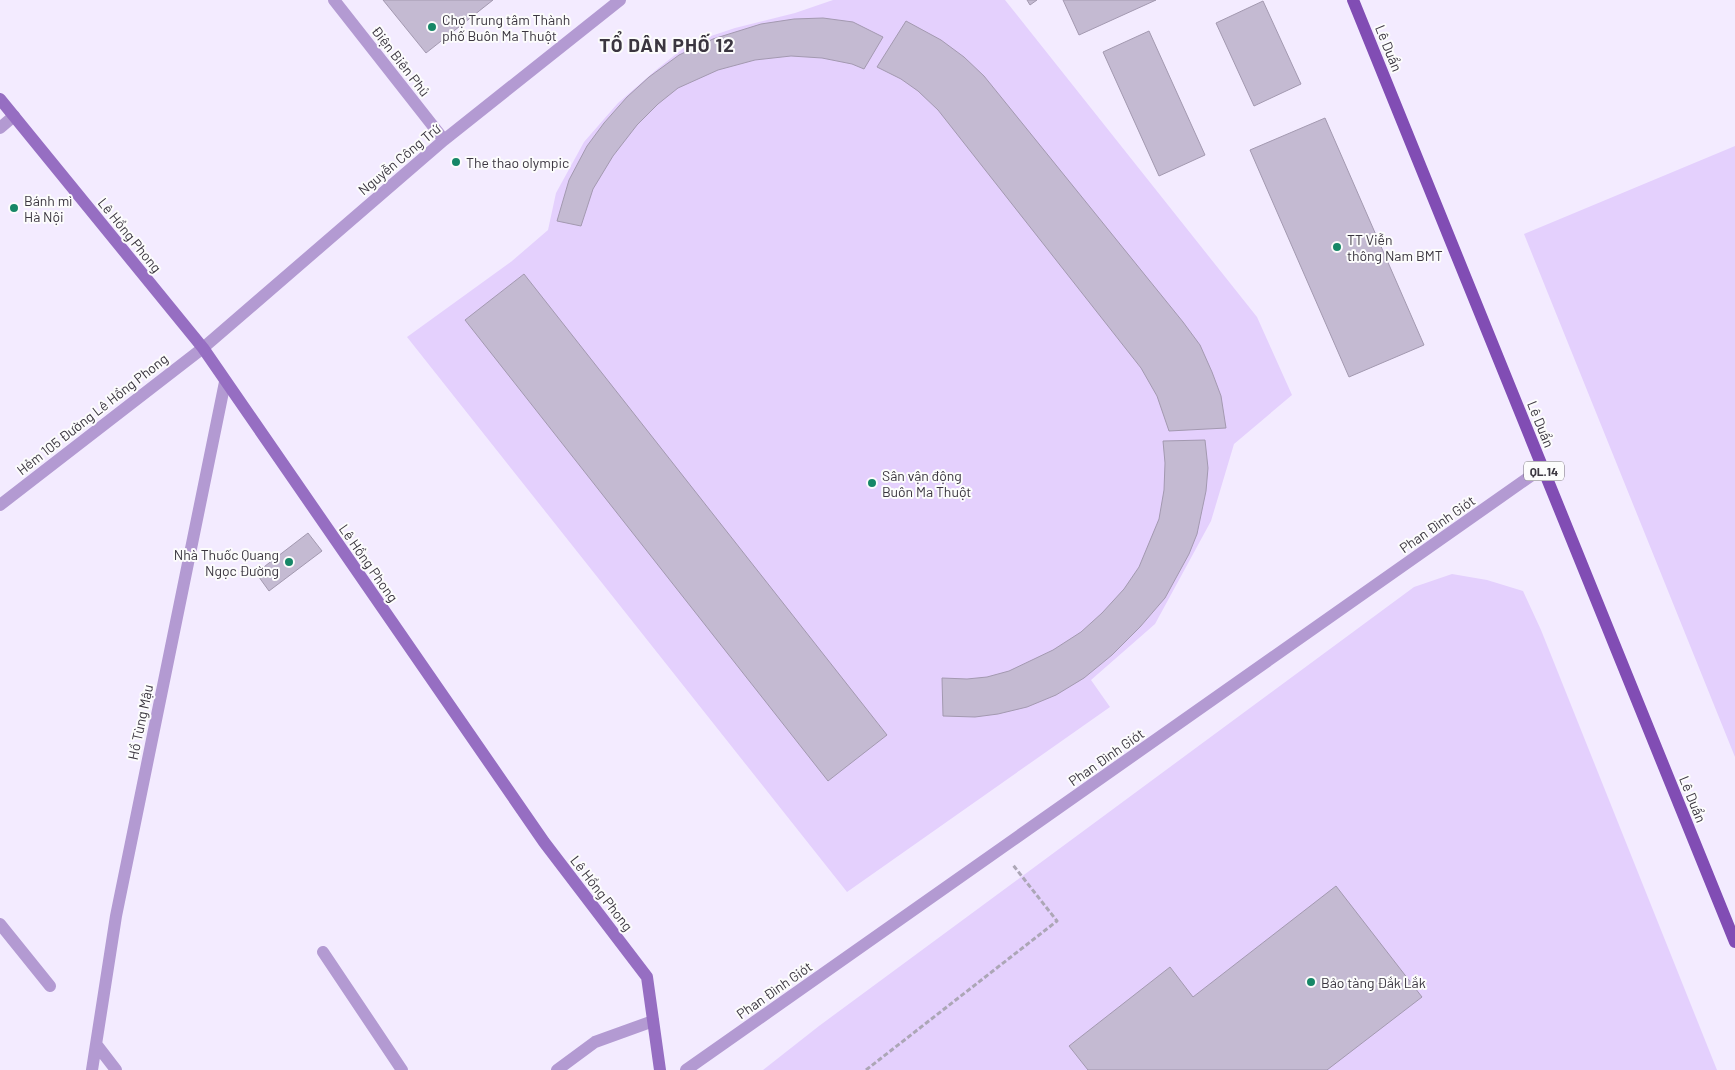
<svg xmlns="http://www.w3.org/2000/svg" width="1735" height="1070" font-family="Barlow,sans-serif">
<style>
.green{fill:#e4d0fd}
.building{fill:#c4bad2;stroke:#a399b0}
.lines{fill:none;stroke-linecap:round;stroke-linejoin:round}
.path{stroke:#aca6b6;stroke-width:3;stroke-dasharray:5 2.5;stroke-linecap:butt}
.lane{stroke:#b39ad2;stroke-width:12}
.street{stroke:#b39ad2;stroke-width:12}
.secondary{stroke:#966ec2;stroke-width:12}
.primary{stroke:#814db4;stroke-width:12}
.poi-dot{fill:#168767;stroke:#fcfcfc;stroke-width:2}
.labels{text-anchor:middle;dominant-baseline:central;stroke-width:4;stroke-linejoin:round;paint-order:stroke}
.shield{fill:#fcfcfc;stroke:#757178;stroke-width:1}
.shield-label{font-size:12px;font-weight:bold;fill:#3b3640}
.poi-label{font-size:14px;fill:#3b3640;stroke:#fcfcfc;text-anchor:start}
.street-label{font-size:14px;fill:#3b3640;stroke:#fcfcfc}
.district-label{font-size:19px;font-weight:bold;letter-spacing:1px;fill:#3b3640;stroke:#fcfcfc}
</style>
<rect width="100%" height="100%" fill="#f3ebff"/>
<!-- green -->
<path class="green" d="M833,0h172l252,317 35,78 -58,49 -23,77 -56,103 -64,56 19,27 -263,185 -440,-555 105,-76 36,-31 8,-37 28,-51 34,-39 38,-33 34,-27 45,-15 60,-15z
M1735,146v611l-211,-523z
M1452,574l35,6 36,11 18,39 176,440h-954l56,-44 595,-439z"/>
<!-- building -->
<path class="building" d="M383,0h110l-67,53z
M1027,0h10l-7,5z
M1063,0h93l-77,35z
M1263,1l38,83 -47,22 -38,-83z
M823,18l30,4 30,15 -19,32 -12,-5 -30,-6 -31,-2 -36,4 -37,10 -40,18 -20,16 -21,21 -24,31 -20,33 -12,37 -24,-5 12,-41 18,-34 17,-23 23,-26 22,-20 30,-22 34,-16 48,-15 33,-5z
M906,21l35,19 23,17 20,19 199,246 17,23 12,27 9,24 5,32 -57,3 -12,-35 -16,-28 -203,-258 -20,-19 -17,-12 -24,-12z
M1149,31l56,124 -46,21 -56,-124z
M1325,118l99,227 -75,32 -99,-227z
M524,274l363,461 -59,46 -363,-461z
M1205,440l3,28 -2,23 -9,43 -8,20 -24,44 -25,29 -28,28 -28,23 -28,17 -29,12 -29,7 -23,3 -32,-1 -1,-38 25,1 20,-2 22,-6 44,-21 28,-18 21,-19 22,-24 15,-22 20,-48 5,-29 1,-27 -2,-22z
M308,533l14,18 -53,40 -13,-18z
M1336,886l86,111 -95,73h-239l-19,-24 101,-79 23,30z"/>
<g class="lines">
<!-- path -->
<path class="path" d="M866,1070l191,-149 -44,-56"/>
<!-- lane -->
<path class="lane" d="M0,505l203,-157
M323,952l79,118"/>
<!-- street -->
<path class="street" d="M334,0l110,140
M0,128l14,-12
M203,348l241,-208 176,-140
M0,924l50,62
M96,1044l20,26
M92,1070l24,-154 109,-534
M557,1070l38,-28 58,-21
M686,1070l856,-602"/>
<!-- secondary -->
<path class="secondary" d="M0,99l203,249 341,494 103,135 13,93"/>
<!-- primary -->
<path class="primary" d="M1353,0l382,942"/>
</g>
<!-- markers -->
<g class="poi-dot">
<circle cx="432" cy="27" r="5"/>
<circle cx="456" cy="162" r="5"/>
<circle cx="14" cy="208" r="5"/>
<circle cx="1337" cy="247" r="5"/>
<circle cx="872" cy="483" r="5"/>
<circle cx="289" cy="562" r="5"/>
<circle cx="1311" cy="982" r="5"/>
</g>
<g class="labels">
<!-- shield labels -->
<rect class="shield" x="1524" y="461.5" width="40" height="19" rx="4"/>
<g class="shield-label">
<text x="1544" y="471">QL.14</text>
</g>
<!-- poi labels -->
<g class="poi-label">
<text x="442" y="19">Chợ Trung tâm Thành<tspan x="442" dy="16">phố Buôn Ma Thuột</tspan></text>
<text x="466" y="162">The thao olympic</text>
<text x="24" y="200">Bánh mì<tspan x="24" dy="16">Hà Nội</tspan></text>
<text x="1347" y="239">TT Viễn<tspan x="1347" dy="16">thông Nam BMT</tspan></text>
<text x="882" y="475">Sân vận động<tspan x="882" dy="16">Buôn Ma Thuột</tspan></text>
<text x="279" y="554" text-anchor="end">Nhà Thuốc Quang<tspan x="279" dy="16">Ngọc Đường</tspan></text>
<text x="1321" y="982">Bảo tàng Đắk Lắk</text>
</g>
<!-- street labels -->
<g class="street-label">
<text transform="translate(1389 48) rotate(68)">Lê Duẩn</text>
<text transform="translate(401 61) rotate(52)">Điện Biên Phủ</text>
<text transform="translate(399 159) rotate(-40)">Nguyễn Công Trứ</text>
<text transform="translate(130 235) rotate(51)">Lê Hồng Phong</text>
<text transform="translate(92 414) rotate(-38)">Hẻm 105 Đường Lê Hồng Phong</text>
<text transform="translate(1541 424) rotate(68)">Lê Duẩn</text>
<text transform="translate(1437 524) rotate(-35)">Phan Đình Giót</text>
<text transform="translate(369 563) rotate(55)">Lê Hồng Phong</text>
<text transform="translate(140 722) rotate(-78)">Hồ Tùng Mậu</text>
<text transform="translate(1106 757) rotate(-35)">Phan Đình Giót</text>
<text transform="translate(1693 799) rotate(68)">Lê Duẩn</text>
<text transform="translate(602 893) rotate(52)">Lê Hồng Phong</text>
<text transform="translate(774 990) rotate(-35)">Phan Đình Giót</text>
</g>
<!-- district labels -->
<g class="district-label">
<text x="667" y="44">TỔ DÂN PHỐ 12</text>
</g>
</g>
</svg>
